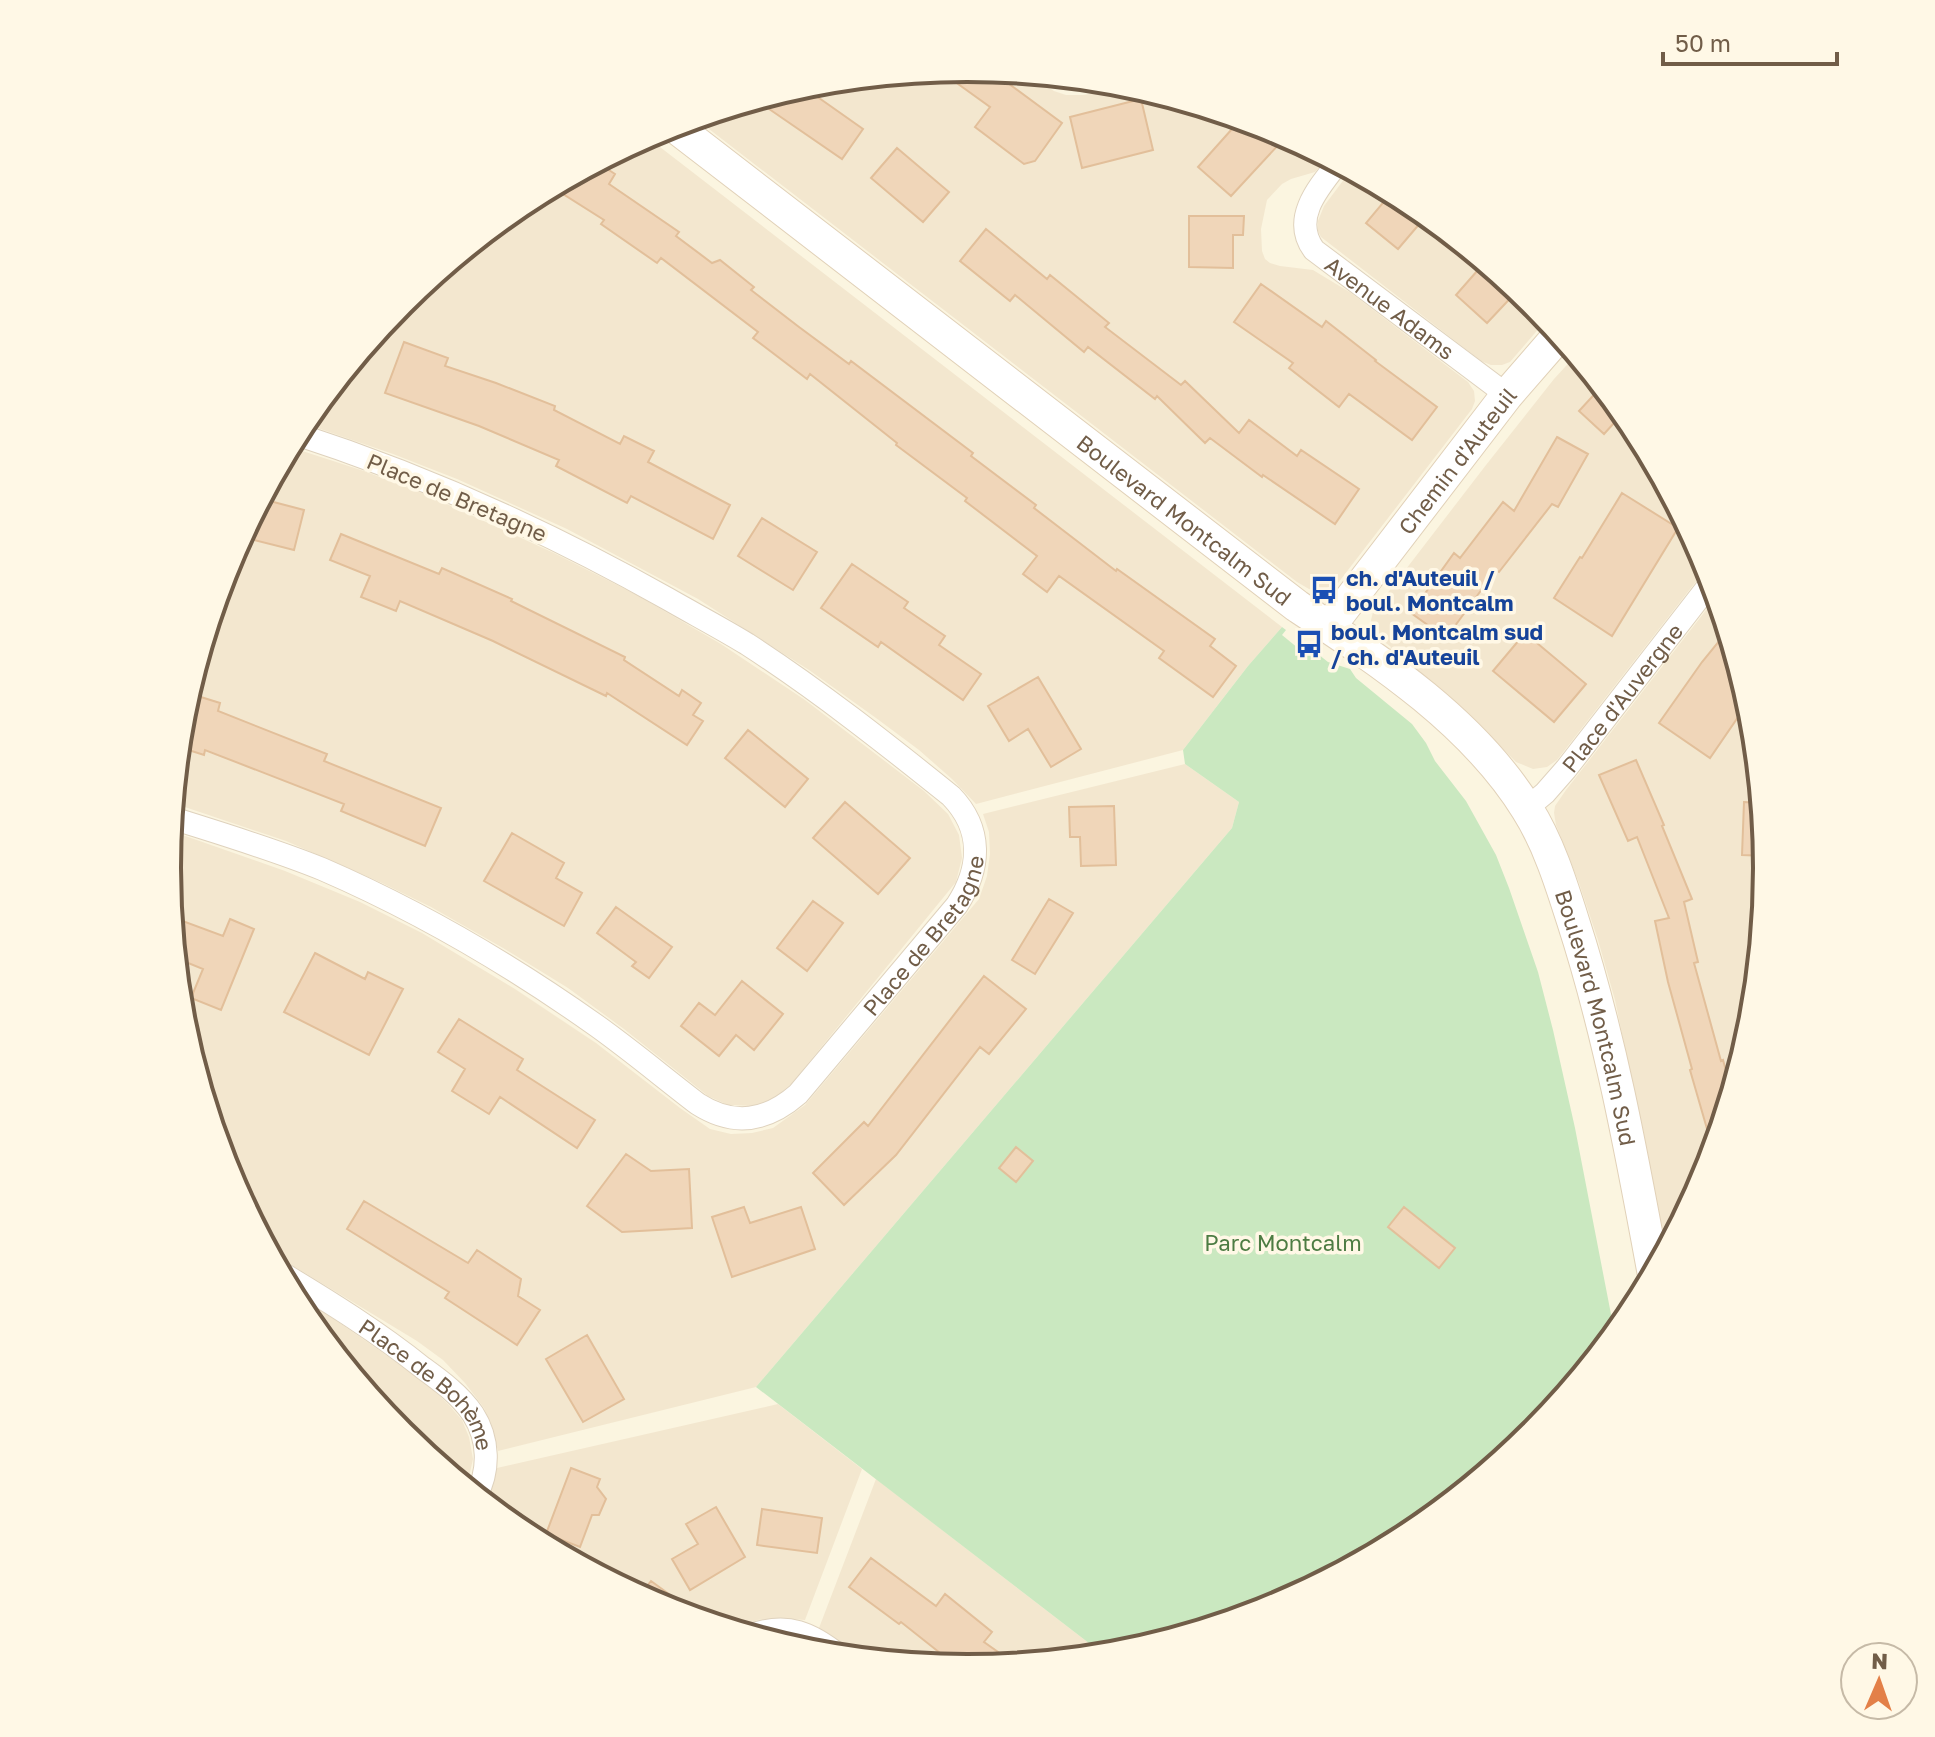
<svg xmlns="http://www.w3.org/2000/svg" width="1935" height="1737" font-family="'Golos Text',sans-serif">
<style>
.residential{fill:#f3e7cf}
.green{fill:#cae8c0}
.building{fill:#f0d6b9;stroke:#e2bf9a;stroke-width:2}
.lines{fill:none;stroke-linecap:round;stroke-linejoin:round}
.street-casing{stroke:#dfd2bd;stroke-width:24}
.secondary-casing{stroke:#e1d1b8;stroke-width:34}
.street{stroke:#fff;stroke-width:22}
.secondary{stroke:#fff;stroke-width:32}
.labels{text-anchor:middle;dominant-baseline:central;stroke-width:7;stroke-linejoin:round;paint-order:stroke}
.street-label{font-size:22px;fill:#715d48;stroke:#fff8e6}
.transit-label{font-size:22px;font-weight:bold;fill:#164399;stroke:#fff8e6;text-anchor:start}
.park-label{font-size:22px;fill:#4d7c43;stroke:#fff8e6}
.rim{fill:none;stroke:#715d48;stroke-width:4}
</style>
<rect width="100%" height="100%" fill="#fbf5e0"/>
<!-- residential -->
<path class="residential" d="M968,68l68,7 7,9 11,7 12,4h17l13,-2 17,-11 11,1 150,46 54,29 -13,14 -24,7 -9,5 -15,16 -6,29 1,22 3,8 5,4 10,3 33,4 38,23 117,89 6,9 1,10 -3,8 -134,174 -18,8 -11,-2 -12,-7 -601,-463 116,-36z
M647,137l635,490 -34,39 -65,84 -207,54 -24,-25 -33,-29 -43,-32 -67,-48 -111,-71 -131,-70 -110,-50 -64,-25 -90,-31 99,-121 121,-99z
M1351,170l62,33 121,100 13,16 -37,43 -8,3h-11l-10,-4 -160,-124 -3,-6v-10l6,-15z
M1576,355l57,69 75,142 -151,194 -10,7 -14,2 -17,-7 -43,-43 -84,-67 2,-5 -13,-10 -5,-8 -2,-9 2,-8 113,-147 68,-86z
M290,447l74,24 63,24 127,58 81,41 86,50 84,56 119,91 24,23 11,21 3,23 -6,24 -164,201 -17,15 -20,8 -27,-1 -20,-9 -84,-67 -56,-41 -65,-40 -72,-41 -49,-24 -96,-42 -113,-38 9,-91 46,-150z
M1717,596l36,117 15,156 -15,156 -46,150 -40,76 -52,-251 -17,-60 -19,-57 -23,-58 -2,-12 1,-7 11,-16z
M1185,764l54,38 -7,26 -476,559 -258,64 -5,-19 -9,-24 -19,-25 -22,-23 -26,-19 -117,-71 -30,-16 -42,-80 -46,-150 -15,-156 4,-37 114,40 75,31 62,31 93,56 81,54 84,65 30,21 21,5 21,-1 21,-5 32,-23 174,-206 8,-23 3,-22 -1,-22 -6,-18z
M291,1293l27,15 58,40 51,36 22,21 13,15 7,17 4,22 -5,22 -3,6 -64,-53 -99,-121z
M778,1404l84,65 -57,151 -27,-2 -21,2 -21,11 -75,-23 -139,-74 -37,-31 6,-13 6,-22z
M876,1479l218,168 16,8 -143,14 -104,-10 -44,-31z"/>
<!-- green -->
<path class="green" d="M1282,627l4,3 -4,5 22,18 5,-6 19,15 22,7 6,9 56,46 14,19 9,18 31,40 30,54 13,33 29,84 15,58 22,98 40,207 -82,100 -121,99 -139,74 -150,46 -13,1 -16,-8 -338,-260 476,-559 7,-26 -54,-38 -2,-14 65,-84z"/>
<!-- building -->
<path class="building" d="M968,68l37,4 -4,6 61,45 -27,38 -11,3 -49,-37 15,-20 -50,-36z
M802,86l61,43 -21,30 -86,-59z
M1141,99l12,51 -71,18 -12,-51z
M1241,119l21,6 19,17 -50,54 -33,-29z
M897,148l52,44 -26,30 -52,-44z
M598,163l17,11 -6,10 70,48 -3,4 36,27 8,-3 34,27 -3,3 48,37 50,37 2,-3 122,92 -2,3 65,49 -2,3 43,33 39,30 1,-2 98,70 -5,7 26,20 -23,31 -54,-39 5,-7 -105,-75 -12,16 -24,-18 14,-18 -72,-55 2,-3 -71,-53 1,-2 -87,-69 -3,5 -54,-41 5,-6 -97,-74 -4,5 -56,-39 3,-4 -52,-33z
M1392,192l21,11 14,12 -29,34 -32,-26z
M1189,216h55l-1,19h-10v33l-44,-1z
M986,229l61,50 3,-4 59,48 -4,4 76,58 4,-4 54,52 10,-13 48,36 4,-6 58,39 -24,35 -72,-49 -1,2 -52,-39 -5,5 -48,-47 -2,3 -67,-52 -4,5 -69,-57 -5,6 -50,-40z
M1485,262l33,28 -31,33 -31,-28z
M1261,284l61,43 4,-6 50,39 -1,1 62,46 -25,33 -63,-46 -10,13 -50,-39 4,-5 -59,-41z
M404,342l44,16 -3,8 51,17 59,23 -1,4 66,34 4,-8 30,15 -6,11 82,43 -17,34 -82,-43 -4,7 -71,-37 3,-6 -80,-34 -94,-33z
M1602,386l22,26 -20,22 -25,-23z
M1557,437l31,17 -30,53 -6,-3 -53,68 -3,-2 -50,68 -35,-25 43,-60 6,5 43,-56 11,9z
M1622,493l56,35 -66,108 -58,-38 26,-41 2,1z
M262,499l42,11 -10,40 -44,-11z
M762,518l55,34 -24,38 -55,-34z
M341,534l98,40 3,-6 70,31 -1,2 114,56 -1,3 55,36 3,-6 19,13 -8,12 10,6 -16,24 -80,-52 -1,3 -113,-55 -93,-40 -4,10 -35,-14 9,-21 -40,-16z
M852,564l56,38 -4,6 41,28 -6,9 42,29 -18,26 -82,-58 -3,5 -57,-39z
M1728,630l21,71 -39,57 -51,-35 43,-61z
M1525,633l61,51 -32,38 -61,-51z
M1038,677l43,72 -30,18 -23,-38 -19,12 -21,-35z
M188,693l32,10 -2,8 109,43 -3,7 117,47 -16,38 -84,-35 3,-7 -139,-54 -1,5 -25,-8 3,-35z
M748,730l60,49 -23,28 -60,-49z
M1636,760l28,65 -2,1 30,73 -8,3 14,60 -4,1 27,98 2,-1 9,32 -18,61 -24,-83 2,-1 -24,-87 -13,-61 14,-3 -32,-81 -9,4 -29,-66z
M845,802l65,56 -32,36 -65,-56z
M1744,802l18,1 5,53 -25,-1z
M1114,806l2,59 -35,1 -1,-29h-10l-1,-30z
M512,833l52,30 -8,15 26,15 -18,33 -80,-45z
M1049,899l24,14 -38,61 -23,-14z
M813,901l30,22 -36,48 -30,-23z
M616,907l56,40 -23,31 -17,-12 4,-4 -39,-29z
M230,919l24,10 -33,81 -30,-12 12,-29 -27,-11 -2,-22 6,-16 43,16z
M315,953l50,26 3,-7 35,17 -34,66 -85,-43z
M984,976l42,33 -37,45 -9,-7 -84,108 -52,50 -31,-32 51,-51 4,4z
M742,981l41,33 -29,36 -18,-15 -17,21 -38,-30 18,-23 16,12z
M459,1019l64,40 -6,11 78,50 -18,28 -77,-51 -11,17 -37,-23 13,-22 -27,-17z
M1016,1147l17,14 -17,21 -17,-14z
M626,1154l25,17 38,-2 3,59 -70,4 -35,-26z
M364,1201l104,62 9,-13 44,29 -3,17 22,14 -23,35 -72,-47 4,-6 -102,-63z
M744,1207l6,16 51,-16 14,42 -83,28 -20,-60z
M1404,1207l51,41 -16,20 -51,-41z
M587,1335l37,64 -41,23 -37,-63z
M571,1468l29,11 -3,8 9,12 -7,16h-7l-12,32 -34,-13z
M716,1507l29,50 -55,33 -18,-31 26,-15 -12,-20z
M762,1509l60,9 -5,35 -60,-8z
M871,1558l65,48 9,-12 47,38 -8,10 31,22 -56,4 -58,-46 -2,2 -50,-37z
M651,1581l44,32 -2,5 -32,-10 -22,-12z"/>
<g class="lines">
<defs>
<g id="street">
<path id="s1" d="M1338,163c-20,25 -47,56 -24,87l193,145"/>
<path id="s2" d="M1527,808l18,-15 21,-24 147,-189"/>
<path id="s3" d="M172,818c50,16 101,31 150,51 97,42 189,96 275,157 35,25 67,52 101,78 36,23 69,17 100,-10l159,-189c24,-37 26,-76 -6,-109 -66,-53 -133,-106 -204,-152 -26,-16 -53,-30 -79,-45 -119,-67 -242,-123 -372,-165"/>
<path id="s4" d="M280,1272c50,30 98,60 143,96 18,13 37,27 50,46 16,25 17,56 3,82"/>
<path d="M751,1635c37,-13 60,-2 89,21"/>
</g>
<g id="secondary">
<path id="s5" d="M673,125l624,481c83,55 176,116 230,203 21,33 34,74 46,112 37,114 59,235 81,354"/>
<path id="s6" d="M1329,627l178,-232 53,-61"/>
</g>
</defs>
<!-- street casing -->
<use href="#street" class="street-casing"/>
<!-- secondary casing -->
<use href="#secondary" class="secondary-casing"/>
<!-- street -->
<use href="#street" class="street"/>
<!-- secondary -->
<use href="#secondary" class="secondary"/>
</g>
<!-- icons -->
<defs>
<symbol id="bus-bare" viewBox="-9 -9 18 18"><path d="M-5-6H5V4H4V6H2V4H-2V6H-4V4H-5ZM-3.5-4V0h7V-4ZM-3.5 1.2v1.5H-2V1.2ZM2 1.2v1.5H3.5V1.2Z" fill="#1a4fb4" stroke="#fff8e6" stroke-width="2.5" paint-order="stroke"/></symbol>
</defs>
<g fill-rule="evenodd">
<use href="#bus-bare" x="1304" y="570" width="40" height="40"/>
<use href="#bus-bare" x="1289" y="624" width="40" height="40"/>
</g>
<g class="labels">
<!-- street labels -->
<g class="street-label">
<text stroke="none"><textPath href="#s1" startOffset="194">Avenue Adams</textPath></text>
<text stroke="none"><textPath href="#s6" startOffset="210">Chemin d'Auteuil</textPath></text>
<text transform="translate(457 497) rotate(23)">Place de Bretagne</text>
<text stroke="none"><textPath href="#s5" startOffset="646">Boulevard Montcalm Sud</textPath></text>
<text stroke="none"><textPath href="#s2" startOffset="146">Place d'Auvergne</textPath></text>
<text stroke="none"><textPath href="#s3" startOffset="916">Place de Bretagne</textPath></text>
<text stroke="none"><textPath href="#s5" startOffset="1318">Boulevard Montcalm Sud</textPath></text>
<text stroke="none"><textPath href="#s4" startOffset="188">Place de Bohème</textPath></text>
</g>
<!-- transit labels -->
<g class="transit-label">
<text x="1346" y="577">ch. d'Auteuil /<tspan x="1346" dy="25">boul. Montcalm</tspan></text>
<text x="1331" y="631">boul. Montcalm sud<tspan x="1331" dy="25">/ ch. d'Auteuil</tspan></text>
</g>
<!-- park labels -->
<g class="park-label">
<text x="1283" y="1242">Parc Montcalm</text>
</g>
</g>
<!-- crop -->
<path d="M0 0H1935V1737H0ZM181 868a786 786 0 1 1 1572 0a786 786 0 1 1-1572 0Z" fill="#fff8e6" fill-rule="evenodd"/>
<path class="rim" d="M181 868a786 786 0 1 1 1572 0a786 786 0 1 1-1572 0Z"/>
<!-- north arrow -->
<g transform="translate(1879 1681) rotate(2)"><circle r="38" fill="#fff8e6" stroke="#c6baa7" stroke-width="2"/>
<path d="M0-6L14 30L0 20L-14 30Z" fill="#e38048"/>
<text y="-12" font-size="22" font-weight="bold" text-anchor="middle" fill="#715d48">N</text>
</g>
<!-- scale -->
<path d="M1663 52v12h174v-12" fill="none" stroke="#715d48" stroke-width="4"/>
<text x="1675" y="52" font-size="24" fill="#715d48" stroke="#fff8e6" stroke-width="6" paint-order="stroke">50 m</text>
</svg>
